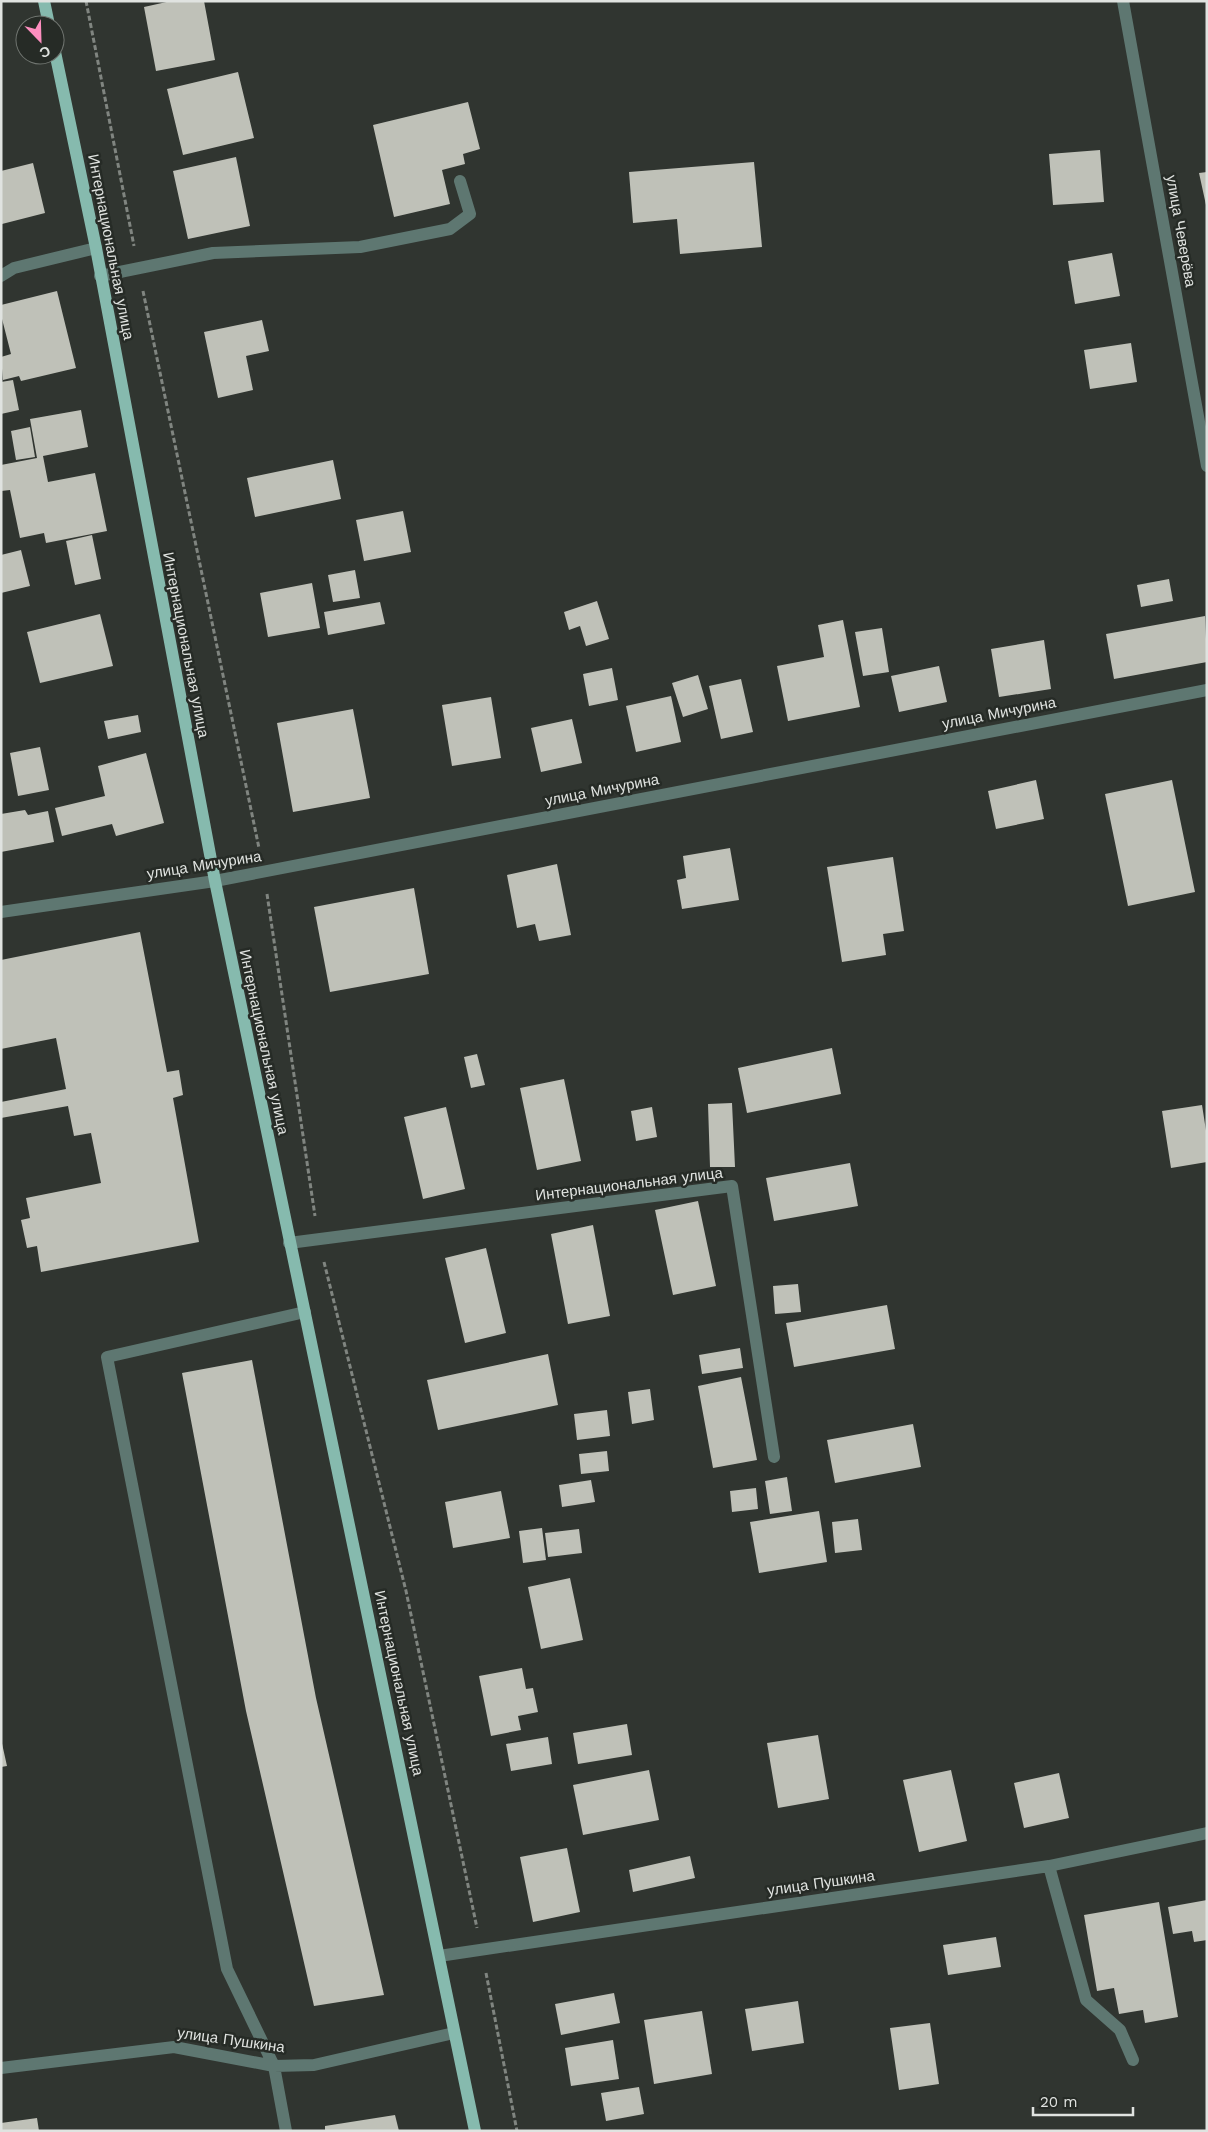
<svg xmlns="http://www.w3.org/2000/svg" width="1208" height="2132" font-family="'Work Sans',sans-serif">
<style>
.building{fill:#bfc1b8}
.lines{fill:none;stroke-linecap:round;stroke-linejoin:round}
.path{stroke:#808580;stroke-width:3;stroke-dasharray:5 2.5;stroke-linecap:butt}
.minor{stroke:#5e7771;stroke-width:12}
.major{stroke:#86baae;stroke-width:12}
.labels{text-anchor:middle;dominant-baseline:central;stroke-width:5;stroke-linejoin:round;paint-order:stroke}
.street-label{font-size:15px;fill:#e0e3e0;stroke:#262b26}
</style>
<rect width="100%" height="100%" fill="#303530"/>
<!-- building -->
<path class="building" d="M171,1h33l11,59 -59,11 -12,-64z
M238,72l16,66 -71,17 -16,-66z
M468,102l12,47 -17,5 2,10 -23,6 8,34 -56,13 -21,-92z
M1100,150l4,52 -51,3 -4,-51z
M236,157l14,69 -62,13 -15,-68z
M754,162l8,85 -82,7 -3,-35 -44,4 -4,-51z
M33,163l12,50 -43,11 -1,-53z
M1207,172v33h-1l-7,-32z
M1112,253l8,43 -45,8 -7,-43z
M57,291l19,77 -55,13 -2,-5 -16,4 -2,-23 10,-3 -10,-39v-10z
M262,320l7,31 -23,5 7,34 -35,8 -14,-66z
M1131,343l6,39 -47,7 -6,-39z
M13,380l6,30 -18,4v-32z
M81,410l7,37 -45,9 5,26 47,-9 12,58 -61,12 -2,-10 -24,5 -10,-48 -9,1v-26l36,-7 -7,-39z
M30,427l5,30 -19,3 -5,-29z
M333,460l8,39 -86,18 -8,-39z
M403,511l8,41 -47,9 -8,-41z
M92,535l9,44 -26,6 -9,-44z
M21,550l9,36 -29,7v-38z
M355,570l5,28 -27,4 -5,-27z
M1169,579l4,22 -32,6 -4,-22z
M312,583l8,45 -52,9 -8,-44z
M597,601l12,38 -23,7 -6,-20 -11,4 -5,-18z
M380,602l5,22 -57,11 -4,-23z
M100,614l13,52 -73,17 -13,-51z
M1205,616l2,46 -93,17 -8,-45z
M843,620l17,87 -72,14 -11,-55 47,-9 -6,-32z
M882,628l7,44 -26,4 -8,-44z
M1044,640l7,49 -52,8 -8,-48z
M939,666l8,36 -48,10 -8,-36z
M612,668l6,32 -29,6 -6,-32z
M698,675l10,34 -25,8 -11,-34z
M741,679l12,53 -32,7 -12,-53z
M671,696l10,46 -45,10 -10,-46z
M491,697l10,61 -49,8 -10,-61z
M353,709l17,89 -77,14 -16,-89z
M138,715l3,17 -33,7 -4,-18z
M572,719l10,44 -41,9 -10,-44z
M40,747l9,43 -31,6 -8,-43z
M146,753l18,70 -48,13 -4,-12 -50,12 -7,-28 50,-12 -7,-30z
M1036,780l8,39 -48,10 -8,-38z
M1172,780l23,112 -67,14 -23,-112z
M25,810l3,5 20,-4 6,31 -53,10v-38z
M730,848l9,52 -57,9 -5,-29 9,-2 -3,-22z
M893,857l11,74 -21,3 3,21 -44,7 -15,-95z
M557,864l14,71 -32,6 -4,-17 -18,4 -10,-53z
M414,888l15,86 -99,18 -16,-85z
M140,932l27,140 12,-2 4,25 -10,3 26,144 -158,30 -4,-26 -10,2 -6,-28 9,-2 -4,-20 75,-15 -10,-50 -17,3 -6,-30 -67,12v-16l65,-13 -10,-51 -55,11v-89z
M832,1048l9,46 -94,19 -9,-45z
M477,1054l8,31 -14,3 -7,-31z
M564,1079l17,82 -44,9 -17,-82z
M732,1103l3,64h-25l-2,-63z
M1202,1105l5,32v25l-36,6 -9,-57z
M446,1107l19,82 -42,10 -19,-82z
M652,1107l5,30 -21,4 -5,-30z
M850,1163l8,43 -84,15 -8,-43z
M698,1201l18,85 -43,9 -18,-85z
M593,1225l17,91 -42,8 -17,-90z
M486,1248l20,85 -41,10 -20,-85z
M798,1284l3,28 -26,2 -2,-28z
M887,1305l8,44 -101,18 -8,-44z
M740,1348l3,20 -41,6 -3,-19z
M548,1354l10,51 -120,25 -11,-50z
M252,1360l64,338 68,297 -70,11 -68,-295 -64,-338z
M741,1377l16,83 -44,8 -15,-82z
M650,1389l4,31 -22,4 -4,-32z
M607,1410l3,26 -33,4 -3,-26z
M913,1424l8,43 -86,16 -8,-43z
M607,1451l2,20 -28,3 -2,-20z
M787,1477l5,34 -22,3 -5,-33z
M591,1480l4,22 -33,5 -3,-22z
M756,1488l2,21 -26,3 -2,-21z
M501,1491l9,47 -57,10 -8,-46z
M819,1511l8,51 -68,11 -9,-51z
M858,1519l4,31 -27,3 -3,-31z
M542,1528l4,32 -23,3 -4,-32z
M579,1529l3,24 -34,4 -3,-24z
M570,1578l13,62 -42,9 -13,-62z
M522,1668l4,21 7,-1 5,24 -20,4 3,14 -30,6 -12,-60z
M627,1724l5,31 -54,9 -5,-31z
M818,1735l11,64 -51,9 -11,-65z
M548,1737l4,27 -41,7 -5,-27z
M1,1739l6,27 -6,1z
M649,1770l10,50 -76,15 -10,-50z
M951,1770l16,71 -48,11 -16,-72z
M1059,1773l10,45 -45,10 -10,-45z
M567,1848l13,64 -47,10 -13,-65z
M690,1856l5,22 -62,14 -4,-22z
M1207,1900v40l-13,2 -2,-11 -19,3 -5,-27z
M1159,1902l19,115 -33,6 -2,-13 -24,4 -5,-26 -17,3 -13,-76z
M996,1937l5,30 -53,8 -5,-30z
M614,1993l6,30 -59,12 -6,-31z
M798,2001l6,42 -52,8 -7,-42z
M702,2011l10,63 -58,10 -10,-64z
M930,2023l9,61 -40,6 -9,-62z
M613,2040l6,39 -48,7 -6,-38z
M639,2087l5,27 -38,7 -5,-28z
M395,2115l4,16h-74v-5z
M37,2118l2,13h-38v-8z"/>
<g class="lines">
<!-- path -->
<path class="path" d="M86,1l48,245
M143,291l116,557
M267,894l48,322
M324,1262l82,329 71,337
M486,1973l31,158"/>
<!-- minor -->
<path class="minor" d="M1123,1l84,465
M1,276l13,-8 82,-20
M100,276l113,-23 147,-6 90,-18 20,-15 -10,-33
M1,912l214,-31 992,-191
M289,1243l443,-57 42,271
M1049,1866l37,134 34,30 13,30
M439,1956l610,-90 158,-33
M1,2068l173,-21 100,19 40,-1 140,-32
M286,2131l-12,-65 -47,-97 -120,-612 198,-45"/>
<!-- major -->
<path class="major" d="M44,1l5,24
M55,52l41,196 119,633 260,1250"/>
</g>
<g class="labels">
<!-- street labels -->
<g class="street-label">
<text transform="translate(1181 231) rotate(80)">улица Чеверёва</text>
<text transform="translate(111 247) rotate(79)">Интернациональная улица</text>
<text transform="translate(186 645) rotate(79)">Интернациональная улица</text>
<text transform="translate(999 713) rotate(-11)">улица Мичурина</text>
<text transform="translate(602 790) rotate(-11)">улица Мичурина</text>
<text transform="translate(204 865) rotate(-9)">улица Мичурина</text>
<text transform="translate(264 1042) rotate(78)">Интернациональная улица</text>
<text transform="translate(629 1184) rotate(-7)">Интернациональная улица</text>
<text transform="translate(399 1683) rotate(78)">Интернациональная улица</text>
<text transform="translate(821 1883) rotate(-8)">улица Пушкина</text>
<text transform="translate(231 2040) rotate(8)">улица Пушкина</text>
</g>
</g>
<!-- border -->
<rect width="1208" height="2132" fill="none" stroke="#e0e3e0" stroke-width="5"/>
<!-- north arrow -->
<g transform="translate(40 40) rotate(157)"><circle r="24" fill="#262b26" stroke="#707570"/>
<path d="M0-4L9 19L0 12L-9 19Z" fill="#fd8ebf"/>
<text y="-8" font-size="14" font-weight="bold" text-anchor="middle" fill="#e0e3e0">С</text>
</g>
<!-- scale -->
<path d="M1033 2107v8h100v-8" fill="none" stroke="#e0e3e0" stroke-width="2.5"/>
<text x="1040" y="2107" font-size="15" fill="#e0e3e0" stroke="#262b26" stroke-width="4" paint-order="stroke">20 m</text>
</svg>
